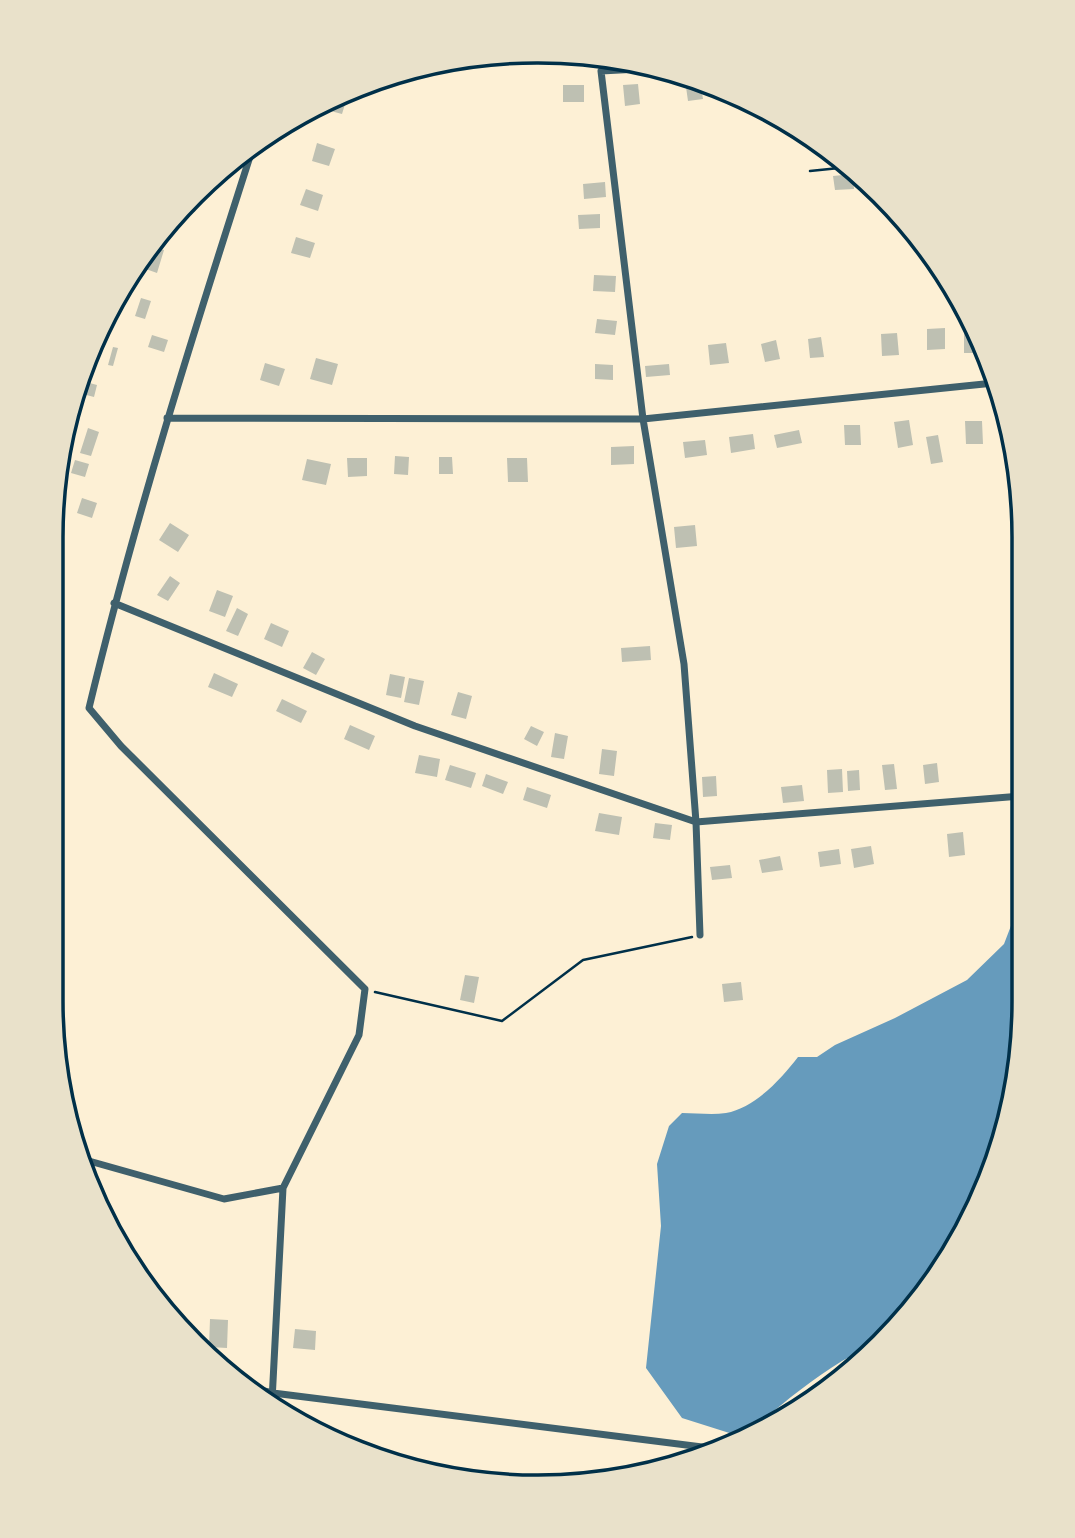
<svg xmlns="http://www.w3.org/2000/svg" width="1075" height="1538" font-family="Manrope,sans-serif">
<style>
.water{fill:#669bbc}
.building{fill:#bec0b2}
.lines{fill:none;stroke-linecap:round;stroke-linejoin:round}
.path{stroke:#003049;stroke-width:2.5}
.minor{stroke:#3f606c;stroke-width:7}
.rim{fill:none;stroke:#003049;stroke-width:3.5}
</style>
<rect width="100%" height="100%" fill="#fdf0d5"/>
<!-- water -->
<path class="water" d="M1022,889l2,111 -9,96 -28,91 -45,84 -61,74c-12,9 -27,8 -39,16 -36,22 -68,50 -100,76l-60,-19 -36,-50 15,-142 -4,-62 12,-38 13,-13c14,0 30,2 44,0 29,-5 55,-34 72,-56h19l18,-12 60,-27 72,-38 37,-36 15,-39z"/>
<!-- building -->
<path class="building" d="M693,78l7,3 3,18 -15,2 -3,-21z
M638,84l2,20 -15,2 -2,-21z
M563,85h21v17h-21z
M333,97l13,4 -4,13 -15,-4z
M317,143l18,6 -6,17 -17,-5z
M853,174l1,15 -19,1 -2,-14z
M605,182l1,15 -22,2 -1,-15z
M200,188h2l-7,24 -12,-4z
M306,189l17,6 -5,16 -18,-6z
M600,214v14l-21,1 -1,-14z
M296,237l19,6 -5,15 -19,-5z
M155,247l9,3 -7,23 -14,-5 3,-9z
M594,275l22,1 -1,16 -22,-1z
M141,298l10,3 -6,18 -10,-3z
M597,319l20,2 -2,14 -20,-2z
M945,328v21l-18,1v-21z
M977,330l3,23h-16v-22z
M897,333l2,22 -17,1 -1,-22z
M152,335l16,5 -4,12 -16,-5z
M821,337l3,20 -14,1 -2,-19z
M776,340l4,19 -15,3 -4,-18z
M726,343l3,20 -19,2 -2,-20z
M113,347l5,1 -5,18 -5,-1z
M316,358l22,6 -6,21 -22,-6z
M265,363l20,6 -6,17 -19,-6z
M595,364l18,1v15l-18,-1z
M669,364l1,11 -24,2 -1,-11z
M82,381l15,4 -3,12 -15,-4z
M909,420l4,25 -15,3 -4,-26z
M965,421h17l1,23h-17z
M844,425h16l1,20h-16z
M88,428l11,4 -8,24 -11,-3z
M799,430l3,13 -25,5 -3,-13z
M753,434l2,15 -24,4 -2,-16z
M938,435l5,27 -12,2 -5,-27z
M705,440l2,15 -22,3 -2,-16z
M634,446v18l-23,1v-18z
M395,456l14,1 -1,18 -14,-1z
M439,457h13l1,17h-14z
M347,458h20v18l-19,1z
M507,458h20l1,24h-20z
M307,459l24,5 -5,21 -24,-5z
M75,460l14,4 -4,13 -14,-4z
M82,498l15,5 -5,15 -15,-5z
M170,523l19,12 -11,17 -19,-12z
M695,525l2,21 -21,2 -2,-21z
M170,576l10,7 -12,18 -11,-6z
M217,590l16,6 -8,21 -16,-6z
M237,608l11,6 -10,22 -12,-5z
M271,623l18,8 -7,16 -18,-8z
M650,646l1,14 -29,2 -1,-14z
M312,652l13,7 -9,16 -13,-7z
M214,673l24,11 -6,13 -24,-10z
M390,674l15,3 -4,21 -15,-3z
M409,678l15,3 -5,24 -15,-3z
M458,692l14,4 -6,23 -15,-4z
M282,699l25,12 -6,12 -25,-12z
M350,725l25,11 -6,14 -25,-11z
M531,726l13,6 -7,14 -13,-7z
M555,733l13,3 -4,23 -13,-2z
M602,749l15,2 -3,25 -15,-2z
M419,755l21,4 -3,18 -22,-4z
M937,763l2,19 -14,2 -2,-19z
M894,764l3,25 -12,1 -3,-25z
M450,765l26,8 -5,15 -26,-8z
M842,769l1,23 -15,1 -1,-23z
M859,770l1,20 -12,1 -1,-20z
M486,774l22,8 -5,12 -21,-8z
M716,776l1,20 -14,1 -1,-20z
M802,785l2,16 -21,2 -2,-16z
M527,787l24,8 -4,13 -24,-8z
M599,813l23,4 -3,18 -24,-4z
M655,823l17,2 -2,15 -17,-2z
M963,832l2,23 -16,2 -2,-23z
M871,846l3,18 -20,4 -3,-19z
M839,849l2,15 -21,3 -2,-15z
M780,856l3,14 -21,3 -3,-13z
M730,865l2,13 -20,2 -2,-13z
M465,975l14,2 -5,26 -14,-3z
M741,982l2,18 -19,2 -2,-18z
M210,1319l18,1 -1,28 -18,-1z
M295,1329l21,2 -1,19 -22,-2z"/>
<g class="lines">
<!-- path -->
<path class="path" d="M810,171l39,-4
M375,992l127,29 81,-61 109,-23"/>
<!-- minor -->
<path class="minor" d="M658,68l-57,3 42,348 41,245 12,158 4,113
M254,144c-60,187 -119,373 -165,564l32,38 244,243 -6,46 -76,153 -11,213
M167,418l476,1 351,-36
M114,603l301,123 281,96 325,-26
M82,1159l142,40 59,-11
M251,1388l22,5 445,56"/>
</g>
<!-- crop -->
<path d="M0 0H1075V1538H0ZM537 63H538A474 474 0 0 1 1012 537V1001A474 474 0 0 1 538 1475H537A474 474 0 0 1 63 1001V537A474 474 0 0 1 537 63Z" fill="#e9e1ca" fill-rule="evenodd"/>
<path class="rim" d="M537 63H538A474 474 0 0 1 1012 537V1001A474 474 0 0 1 538 1475H537A474 474 0 0 1 63 1001V537A474 474 0 0 1 537 63Z"/>
</svg>
